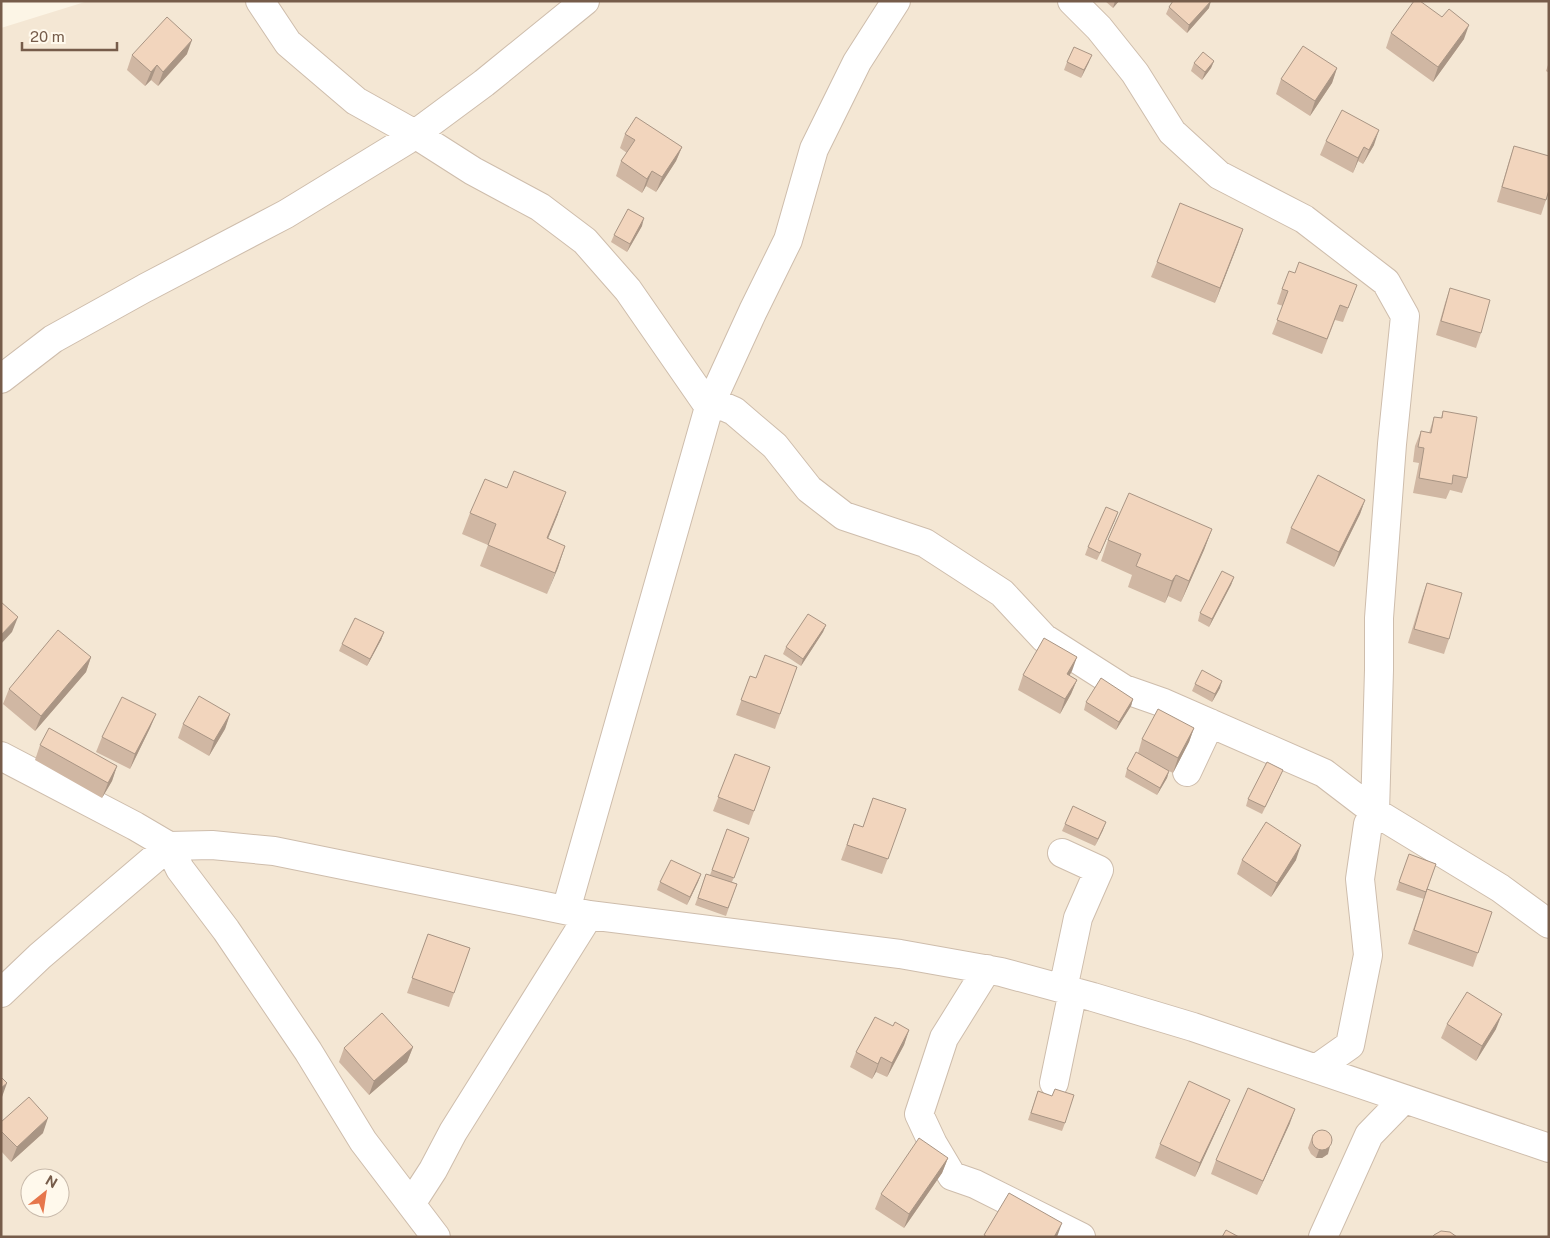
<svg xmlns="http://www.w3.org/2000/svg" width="1550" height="1238" font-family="'Public Sans',sans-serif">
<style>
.residential{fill:#f4e7d4;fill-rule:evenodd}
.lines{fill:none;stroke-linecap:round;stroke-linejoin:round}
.street-casing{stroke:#cebdac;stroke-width:30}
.street{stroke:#fff;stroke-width:28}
.wall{fill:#d0b7a3}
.shaded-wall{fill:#a99584}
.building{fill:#f2d5bd;stroke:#a99584}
</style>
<rect width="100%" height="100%" fill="#fcf5e6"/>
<!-- residential -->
<path class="residential" d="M88,1h1461v1236h-1548v-1209zM30,1178h30v30h-30z"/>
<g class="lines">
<defs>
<path id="street" d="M260,1l28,42 68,58 59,33 58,37 67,36 45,34 43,49 81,117
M1072,1l27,27 36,45 37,59 47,43 85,44 82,63 19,34 -13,128 -13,174v52l-4,142 -7,12 -8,55 8,76 -18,90 -34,24
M1,379l52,-40 92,-51 141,-74 121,-74 77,-57 101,-82
M711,401l23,10 41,35 34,43 35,27 81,27 77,50 42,45 80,51 40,14 160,70 51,39 125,76 49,36
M1,756l134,70 34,20 11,23 46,61 82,121 55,90 73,96
M1187,772l23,-49
M1062,853l37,17 -21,48 -15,71
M566,910l143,-503 44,-96 35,-71 26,-91 43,-87 39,-61
M987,969l-43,69 -25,76 14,30 19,32 23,8 106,53
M1,993l39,-37 129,-110 43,-1 62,6 315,64 311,39 101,18 92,25 100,30 356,121
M1054,1083l19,-92
M411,1204l22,-34 20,-38 136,-217
M1323,1237l46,-102 35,-36"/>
</defs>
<!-- street casing -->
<use href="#street" class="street-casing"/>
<!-- street -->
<use href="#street" class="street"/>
</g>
<!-- wall -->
<path class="wall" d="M1105,1h14l-6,7z
M1169,7l40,1 -22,25 -21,-19z
M1391,33l73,6 -31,43 -47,-34z
M187,54l-29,32 -7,-6 -6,6 -18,-16 5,-15z
M1214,61l-3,7 -9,12 -11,-9 3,-8z
M1067,62h22l-8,16 -17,-8z
M1549,62v11l-3,-2z
M1337,68l-5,15 -22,33 -34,-22 5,-15z
M625,134l57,13 -6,14 -20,31 -10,-6 -4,7 -26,-17 5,-15 6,-8 -7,-5z
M1326,141l48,4 -11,19 -5,-3 -5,12 -33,-18z
M1514,146l32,54 -5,15 -44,-13 12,-41z
M642,226l-15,26 -16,-10 3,-7z
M1243,229l-28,74 -64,-26 6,-15z
M1295,273l62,12 -14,37 -8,-2 -13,34 -50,-20 11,-28 -6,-2 5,-15z
M1450,288l31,45 -5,15 -40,-13 9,-32z
M1443,411l24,67 -5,15 -12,-3 -4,9 -33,-6 6,-30 -6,-1 2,-16 6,-15 8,2 5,-16 7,1z
M1365,500l-5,14 -26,53 -48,-24 5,-15z
M470,513l88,1 -10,25 17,7 -18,48 -67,-28 8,-21 -26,-11z
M1115,520l-18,40 -12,-5 3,-8z
M1212,529l-8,21 -23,52 -13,-6 -3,7 -37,-16 4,-12 -31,-14 7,-21z
M1234,577l-3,8 -22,42 -11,-6 2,-8z
M1427,583l22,56 -5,15 -36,-11 14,-46z
M826,625l-3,7 -22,34 -18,-12 3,-7z
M384,632l-3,8 -14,26 -28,-15 3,-7z
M91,657l-5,15 -51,59 -32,-27 6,-15z
M1077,657l-8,18 8,5 -6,14 -11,20 -42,-24 5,-15z
M797,667l-22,62 -39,-14 14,-39 6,2z
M1195,684l25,4 -8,14 -20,-11z
M1133,699l-2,7 -15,24 -32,-20 2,-8z
M156,714l-6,14 -20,41 -34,-17 6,-15z
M230,714l-5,15 -16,27 -31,-18 5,-14z
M1194,728l-5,14 -16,31 -4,-2 -2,7 -10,17 -32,-18 2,-8 11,-16 4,-14z
M40,745l77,21 -5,15 -10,17 -67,-38z
M735,754l35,13 -21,58 -36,-14z
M1280,777l-18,37 -16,-8 2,-7z
M873,798l33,11 -24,65 -41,-14 13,-36 9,3z
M1065,824l38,6 -8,16 -33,-15z
M727,829l22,9 -17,44 5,2 -11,32 -31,-11 11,-31 4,1z
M1409,854l27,10 -12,35 -28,-9z
M1242,860h54l-25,37 -34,-23z
M701,874l-3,8 -11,23 -30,-15 3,-8z
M1427,889l65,23 -19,55 -65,-23z
M428,934l42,14 -21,59 -42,-14z
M1447,1024l49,5 -20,32 -35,-23z
M893,1026l16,4 -5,15 -17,32 -11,-5 -4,7 -22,-12 6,-15z
M413,1047l-6,15 -38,33 -30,-33 5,-14z
M1038,1091l27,32 -3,8 -34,-11z
M1224,1114l-29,63 -40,-19 5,-14z
M1,1122l42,11 -32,29 -10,-11z
M1290,1123l-33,72 -46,-21 5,-14z
M1313,1134l15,20 -6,4h-6l-5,-4 -3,-6z
M948,1158l-6,15 -38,55 -29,-19 6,-15z"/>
<!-- shaded-wall -->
<path class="shaded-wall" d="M1115,1h4l-6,7z
M1211,1l-2,7 -22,25 2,-8z
M1469,25l-5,14 -31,43 5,-15z
M192,40l-5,14 -29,32 5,-14z
M1092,55l-3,7 -8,16 3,-8z
M1214,61l-3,7 -9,12 3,-8z
M157,65l-6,15 -6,6 6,-14z
M1337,68l-5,15 -22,33 5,-15z
M1379,130l-5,15 -11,19 6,-14z
M682,147l-6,14 -20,31 6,-15z
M1364,147l-6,14 -5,12 5,-15z
M652,171l-6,15 -4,7 5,-14z
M644,218l-2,8 -15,26 3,-8z
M1243,229l-5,15 -23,59 5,-15z
M566,492l-8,22 -19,46 8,-22z
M1365,500l-5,14 -26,53 5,-15z
M1118,512l-3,8 -18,40 3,-7z
M1212,529l-8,21 -23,52 8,-21z
M565,546l-7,22 -11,26 8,-21z
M1176,575l-8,21 -3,7 7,-22z
M1234,577l-3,8 -22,42 3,-8z
M18,617l-6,15 -11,12v-9z
M826,625l-3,7 -22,34 2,-7z
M384,632l-3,8 -14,26 3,-7z
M91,657l-5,15 -51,59 6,-15z
M1077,657l-5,14 -10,18 5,-15z
M1077,680l-6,14 -11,20 5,-15z
M1222,681l-2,7 -8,14 3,-8z
M1133,699l-2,7 -15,24 3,-8z
M156,714l-6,14 -20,41 5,-15z
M230,714l-5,15 -16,27 5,-15z
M1194,728l-5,14 -16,31 5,-15z
M117,766l-5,15 -10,17 6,-15z
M1169,771l-2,7 -10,17 3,-7z
M1106,822l-3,8 -8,16 3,-7z
M1301,845l-5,15 -25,37 6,-14z
M701,874l-3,8 -11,23 3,-8z
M1502,1014l-6,15 -20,32 6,-15z
M909,1030l-5,15 -17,32 5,-14z
M413,1047l-6,15 -38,33 5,-14z
M881,1057l-5,15 -4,7 6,-15z
M7,1083l-5,14 -1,1v-10z
M1230,1100l-6,14 -29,63 5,-14z
M1295,1109l-5,14 -33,72 6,-14z
M48,1118l-5,15 -32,29 6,-15z
M1330,1146l-2,8 -6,4h-6l3,-8z
M948,1158l-6,15 -38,55 5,-14z
M1062,1223l-5,14h-3z"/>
<!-- building -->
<path class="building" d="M1173,1h38l-22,24 -20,-18z
M1414,1h6l22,16 7,-8 20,16 -31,42 -47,-34z
M167,17l25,23 -29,32 -6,-7 -6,7 -19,-17z
M1303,46l34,22 -22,33 -34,-22z
M1074,47l18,8 -8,15 -17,-8z
M1203,52l11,9 -9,11 -11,-9z
M1342,110l37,20 -10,20 -5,-3 -6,11 -32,-17z
M636,117l46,30 -20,30 -10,-6 -5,8 -26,-18 14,-21 -10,-6z
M1514,146l35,10v34l-3,10 -44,-13z
M1180,203l63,26 -23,59 -63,-26z
M628,209l16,9 -14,26 -16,-9z
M1299,262l58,23 -9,23 -8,-3 -13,34 -50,-19 11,-29 -6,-2 7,-18 6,2z
M1450,288l40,12 -9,33 -40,-12z
M1443,411l34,6 -10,61 -14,-3 -1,9 -33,-6 5,-30 -6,-1 3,-16 10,2 3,-16 8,1z
M514,471l52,21 -19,46 18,8 -10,27 -67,-28 8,-21 -26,-11 15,-34 22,9z
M1318,475l47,25 -26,52 -48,-24z
M1129,493l83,36 -23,52 -13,-6 -4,6 -36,-15 5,-12 -33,-14z
M1106,507l12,5 -18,41 -12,-6z
M1222,571l12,6 -22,42 -12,-6z
M1427,583l35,10 -13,46 -35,-10z
M1,602l17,15 -17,18z
M808,614l18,11 -23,34 -17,-12z
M355,618l29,14 -14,27 -28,-15z
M58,630l33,27 -50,59 -32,-27z
M1044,638l33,19 -10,17 10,6 -12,19 -42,-24z
M765,655l32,12 -17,47 -39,-14 9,-24 6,2z
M1202,670l20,11 -7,13 -20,-10z
M1101,678l32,21 -14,23 -33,-20z
M199,696l31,18 -16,27 -31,-17z
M122,697l34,17 -21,40 -33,-17z
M1158,709l36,19 -16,30 -36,-19z
M49,728l68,38 -9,17 -68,-38z
M1136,752l33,19 -9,17 -33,-19z
M735,754l35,13 -16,44 -36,-14z
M1267,762l16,8 -18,37 -17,-8z
M873,798l33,11 -18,50 -41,-14 7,-21 9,3z
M1073,806l33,16 -8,17 -33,-15z
M1266,822l35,23 -24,38 -35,-23z
M727,829l22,9 -15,40 -22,-8z
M1409,854l27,10 -10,28 -27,-10z
M671,860l30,14 -11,23 -30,-15z
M706,874l31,10 -9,24 -30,-10z
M1427,889l65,23 -14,41 -64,-23z
M428,934l42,14 -16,45 -42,-15z
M1467,992l35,22 -20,32 -35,-22z
M382,1013l31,34 -39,34 -30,-33z
M875,1017l18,9 2,-4 14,8 -17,33 -11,-6 -3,7 -22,-12z
M1,1077l6,6 -6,5z
M1189,1081l41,19 -30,63 -40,-19z
M1248,1088l47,21 -32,72 -47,-21z
M1055,1089l19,6 -9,28 -34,-10 7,-22 14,5z
M29,1097l19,21 -31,29 -16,-16v-9z
M1312 1140a10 10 0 1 1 20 0a10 10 0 1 1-20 0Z
M919,1138l29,20 -39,56 -28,-20z
M1009,1193l53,30 -8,14h-67l-3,-2z
M1226,1230l13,7h-17z
M1441,1231l9,1 7,5h-25l2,-2z"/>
<!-- border -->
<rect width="1550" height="1238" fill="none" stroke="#765c4a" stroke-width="5"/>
<!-- north arrow -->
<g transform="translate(45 1193) rotate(30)"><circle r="24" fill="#fff9ec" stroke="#c8baab"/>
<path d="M0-4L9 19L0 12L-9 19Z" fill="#e6764b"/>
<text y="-8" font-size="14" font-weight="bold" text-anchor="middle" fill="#765c4a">N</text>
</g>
<!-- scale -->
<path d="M22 42v8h95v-8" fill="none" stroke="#765c4a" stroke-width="2.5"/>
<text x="30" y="42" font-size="15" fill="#765c4a" stroke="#fff9ec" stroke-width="4" paint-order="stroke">20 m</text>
</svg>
